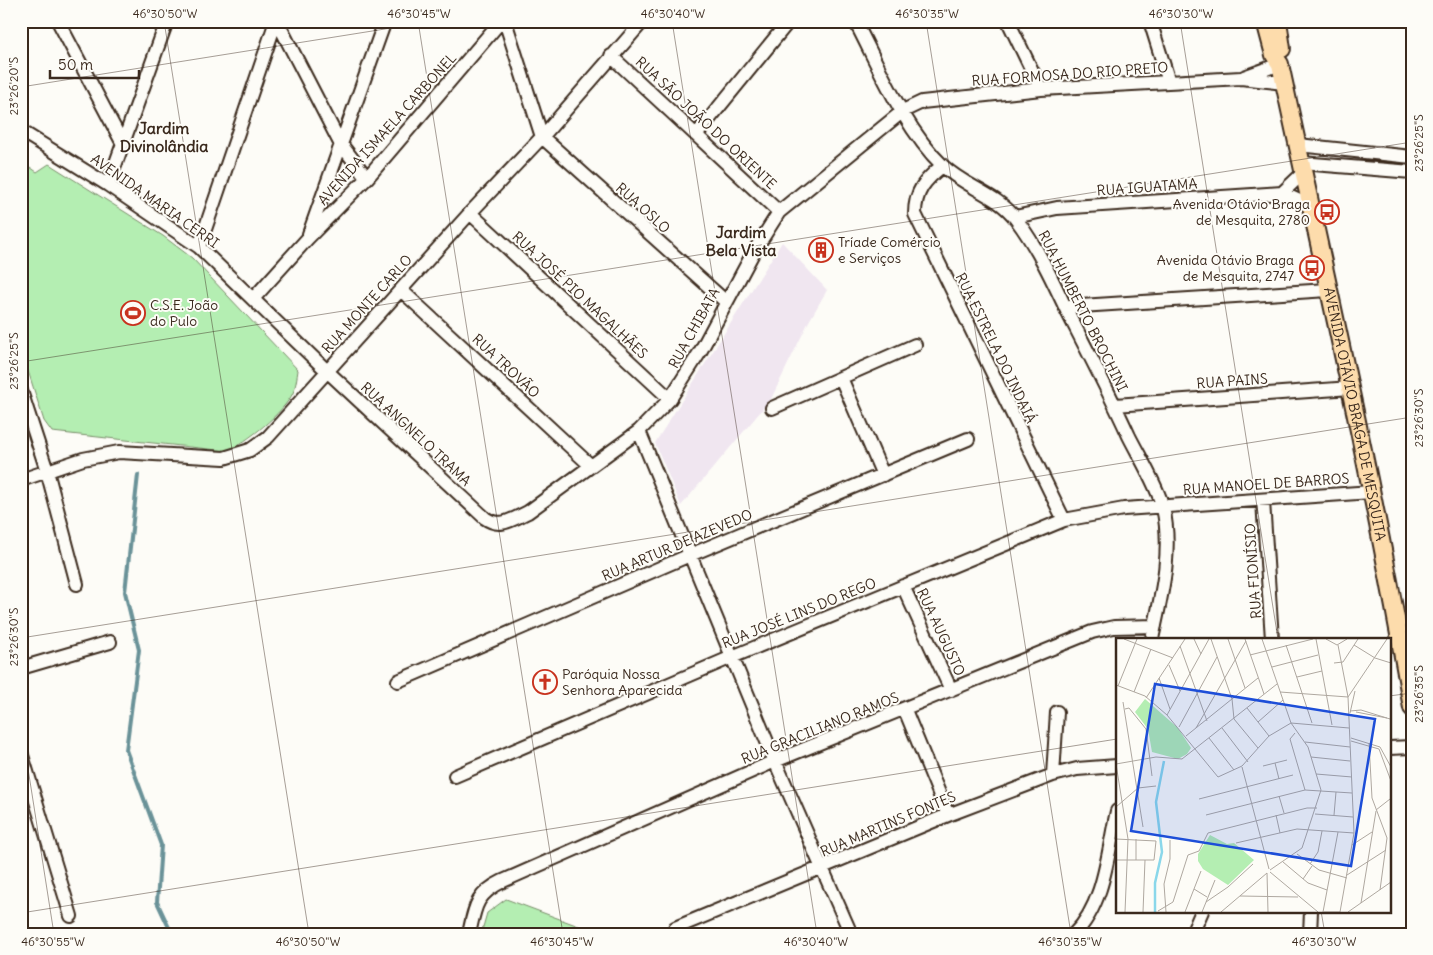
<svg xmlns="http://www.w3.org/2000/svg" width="1433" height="955" font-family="Delius,sans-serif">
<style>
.built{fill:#f0e6f0}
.green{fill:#b4eeb2;stroke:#788c68}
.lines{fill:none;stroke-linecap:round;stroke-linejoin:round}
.stream{stroke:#6a9298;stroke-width:4}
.minor-casing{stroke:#3b2a1e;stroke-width:16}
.major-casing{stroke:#3b2a1e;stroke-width:20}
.minor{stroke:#fdfcf7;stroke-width:12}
.major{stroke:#fddcac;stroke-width:16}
.ticks{fill:none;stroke:#3b2a1e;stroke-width:1;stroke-opacity:0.45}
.labels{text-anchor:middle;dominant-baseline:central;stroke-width:4;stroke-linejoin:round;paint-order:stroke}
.street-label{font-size:14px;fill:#3b2a1e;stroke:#fdfcf7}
.poi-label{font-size:14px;fill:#3b2a1e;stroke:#fdfcf7;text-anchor:start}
.quarter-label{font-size:16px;font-weight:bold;fill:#3b2a1e;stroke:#fdfcf7}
.inset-river{fill:none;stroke:#8ad7ea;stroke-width:2.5}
.inset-road{fill:none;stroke:#afa8a0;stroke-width:1}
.view{fill:#1d4ed8;fill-opacity:0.15;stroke:#1d4ed8;stroke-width:2.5}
.inset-edge{fill:none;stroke:#3b2a1e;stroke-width:2.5}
.neatline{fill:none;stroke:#3b2a1e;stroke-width:2}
.ticks-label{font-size:12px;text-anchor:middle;fill:#3b2a1e}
</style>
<rect width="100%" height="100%" fill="#fdfcf7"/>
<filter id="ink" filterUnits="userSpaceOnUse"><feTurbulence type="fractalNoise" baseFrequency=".02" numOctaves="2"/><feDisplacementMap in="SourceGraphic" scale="10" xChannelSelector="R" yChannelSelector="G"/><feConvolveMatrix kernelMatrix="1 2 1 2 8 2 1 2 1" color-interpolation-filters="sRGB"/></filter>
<g filter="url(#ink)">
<!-- built -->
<path class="built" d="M782,242l45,48 -19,33 -37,76 -90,107 -26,-63z"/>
<!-- green -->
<path class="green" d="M21,161l16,11 12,-8 114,72 29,22 106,112c-1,7 -2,16 -5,23 -10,20 -46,49 -66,58l-175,-19 -8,-11 -23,-72z
M506,899l94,35h-119l6,-21z"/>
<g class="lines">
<!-- stream -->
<path class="stream" d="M138,475l-13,117 14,58 -13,100 35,95 -4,57 15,32"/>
<defs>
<path id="minor" d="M58,21l65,123
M277,21l63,122 27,35
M505,21l37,116 183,164
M855,21c24,46 50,109 88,145 22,21 54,28 73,53 21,28 36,60 51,92 21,41 43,83 62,125 10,20 29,51 34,72 10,43 -2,89 -11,131
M1008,21l33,68
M1150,21l19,61
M611,56l168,156
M1244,77l36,-13
M21,131l87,54 91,62 128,124 158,147c15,11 28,1 43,-6l111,-81 31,-32 30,-47 53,-99 26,-41 124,-101 19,-9 119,-13 200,-11 43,5
M697,134l92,-113
M1298,145l114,12
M1301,163l111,9
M942,166c-17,14 -27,25 -27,48l149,306
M108,185l59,-164
M1282,193l21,-20
M470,213l200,186
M1015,217l42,-9 225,-15 28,13
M309,234l76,-213
M199,247l77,-226
M401,290l189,175
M253,299l55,-61 59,-60 134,-157
M1065,307l263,-17
M841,378l42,97
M21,391l26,80 30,113
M1115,405l236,-17
M772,408l143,-63
M639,431l136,330 76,173
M21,480l62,-21 36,-7 105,6 26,-8 18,-13 202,-224 72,-76 101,-116
M1263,501l9,138
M903,586l48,104
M21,668l89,-26
M398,681l292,-126 278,-116
M905,710l43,105
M1389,748l23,-1
M21,752l50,164
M1053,775l4,-63
M455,776l277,-119 332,-137 60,-11 248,-17
M675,928l273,-113 105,-40 24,-6 40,-3
M469,934c6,-28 7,-40 34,-53l272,-120 317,-129 22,-5 41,-1
M1074,934c31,-30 34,-84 43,-123
M1192,934l10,-23
M1310,934l1,-23"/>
<g id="major">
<path id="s1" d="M1265,21l9,34 6,9c46,214 95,427 132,644"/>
<path d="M1278,21l4,28"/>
</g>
</defs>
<!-- minor casing -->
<use href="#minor" class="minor-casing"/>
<!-- major casing -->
<use href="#major" class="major-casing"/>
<!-- minor -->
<use href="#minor" class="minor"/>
<!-- major -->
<use href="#major" class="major"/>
</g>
</g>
<!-- ticks -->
<path class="ticks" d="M164,21l145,913M418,21l145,913M672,21l145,913M926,21l145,913M1180,21l98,618M21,87l414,-66M21,362l1391,-220M21,638l1391,-221M1389,696l23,-3M21,724l33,210M1321,911l4,23M21,913l1096,-174"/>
<!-- icons -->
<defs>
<symbol id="bus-ring" viewBox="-11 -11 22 22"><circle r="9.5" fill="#fdfcf7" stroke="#c8321e" stroke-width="1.5"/><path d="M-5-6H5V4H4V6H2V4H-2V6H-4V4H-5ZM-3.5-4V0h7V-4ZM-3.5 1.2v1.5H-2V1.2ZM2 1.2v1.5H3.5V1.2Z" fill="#c8321e"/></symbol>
<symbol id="building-ring" viewBox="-11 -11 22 22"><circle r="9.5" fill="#fdfcf7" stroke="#c8321e" stroke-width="1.5"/><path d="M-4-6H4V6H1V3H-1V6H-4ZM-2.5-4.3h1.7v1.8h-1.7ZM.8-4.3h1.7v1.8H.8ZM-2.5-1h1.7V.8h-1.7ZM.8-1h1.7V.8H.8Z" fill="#c8321e"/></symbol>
<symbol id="stadium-ring" viewBox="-11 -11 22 22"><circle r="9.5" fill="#fdfcf7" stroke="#c8321e" stroke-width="1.5"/><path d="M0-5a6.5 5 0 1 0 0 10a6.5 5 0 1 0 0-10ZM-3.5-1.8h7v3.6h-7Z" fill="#c8321e"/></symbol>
<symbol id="church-ring" viewBox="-11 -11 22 22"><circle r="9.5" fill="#fdfcf7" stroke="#c8321e" stroke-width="1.5"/><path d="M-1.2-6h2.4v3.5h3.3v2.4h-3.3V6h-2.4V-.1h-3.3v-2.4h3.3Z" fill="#c8321e"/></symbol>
</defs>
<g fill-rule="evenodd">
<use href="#bus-ring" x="1313" y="198" width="28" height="28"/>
<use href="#building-ring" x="807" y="236" width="28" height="28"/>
<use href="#bus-ring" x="1298" y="254" width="28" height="28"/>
<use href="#stadium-ring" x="119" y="299" width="28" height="28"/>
<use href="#church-ring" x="531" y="668" width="28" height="28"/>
</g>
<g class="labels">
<!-- street labels -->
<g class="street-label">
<text transform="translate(1070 74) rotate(-4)">RUA FORMOSA DO RIO PRETO</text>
<text transform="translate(706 123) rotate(43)">RUA SÃO JOÃO DO ORIENTE</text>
<text transform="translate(387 129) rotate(-48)">AVENIDA ISMAELA CARBONEL</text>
<text transform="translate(1147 187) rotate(-4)">RUA IGUATAMA</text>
<text transform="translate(155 201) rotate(35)">AVENIDA MARIA CERRI</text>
<text transform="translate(643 208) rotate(42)">RUA OSLO</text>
<text transform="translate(580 295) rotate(43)">RUA JOSÉ PIO MAGALHÃES</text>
<text transform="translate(367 304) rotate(-48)">RUA MONTE CARLO</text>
<text transform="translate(1083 311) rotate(63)">RUA HUMBERTO BROCHINI</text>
<text transform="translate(694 328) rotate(-61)">RUA CHIBATA</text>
<text transform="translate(996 348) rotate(64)">RUA ESTRELA DO INDAIÁ</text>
<text transform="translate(506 366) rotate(43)">RUA TROVÃO</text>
<text transform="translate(1232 381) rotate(-4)">RUA PAINS</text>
<text stroke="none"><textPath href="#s1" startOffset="404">AVENIDA OTÁVIO BRAGA DE MESQUITA</textPath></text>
<text transform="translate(416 434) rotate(43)">RUA ANGNELO TRAMA</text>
<text transform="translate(1266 484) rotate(-4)">RUA MANOEL DE BARROS</text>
<text transform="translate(677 545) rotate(-23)">RUA ARTUR DE AZEVEDO</text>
<text transform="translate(1253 571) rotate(-94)">RUA FIONÍSIO</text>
<text transform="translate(799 613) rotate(-22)">RUA JOSÉ LINS DO REGO</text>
<text transform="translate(941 632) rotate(65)">RUA AUGUSTO</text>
<text transform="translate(820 728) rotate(-22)">RUA GRACILIANO RAMOS</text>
<text transform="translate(888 824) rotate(-23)">RUA MARTINS FONTES</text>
</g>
<!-- poi labels -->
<g class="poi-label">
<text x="1310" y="204" text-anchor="end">Avenida Otávio Braga<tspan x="1310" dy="16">de Mesquita, 2780</tspan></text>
<text x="838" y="242">Tríade Comércio<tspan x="838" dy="16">e Serviços</tspan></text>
<text x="1294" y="260" text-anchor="end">Avenida Otávio Braga<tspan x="1294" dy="16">de Mesquita, 2747</tspan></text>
<text x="150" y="305">C.S.E. João<tspan x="150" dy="16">do Pulo</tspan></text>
<text x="562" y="674">Paróquia Nossa<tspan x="562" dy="16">Senhora Aparecida</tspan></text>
</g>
<!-- quarter labels -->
<g class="quarter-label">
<text x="164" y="128">Jardim<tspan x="164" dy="18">Divinolândia</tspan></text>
<text x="741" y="232">Jardim<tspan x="741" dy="18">Bela Vista</tspan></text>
</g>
</g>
<!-- overview -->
<g transform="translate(1116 638)">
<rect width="275" height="275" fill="#fdfcf7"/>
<path d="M29,61l33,29 13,20 -4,6 -9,5 -26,-7 -4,-23 -13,-17zM94,197l17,9 7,-1 20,17 -26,25 -25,-16 -5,-8v-7z" fill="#b4eeb2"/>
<path class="inset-river" d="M39,274v-29l7,-31 -6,-50 8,-41"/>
<path class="inset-road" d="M8,1l49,19M78,1l7,15M95,1l21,60 2,20 24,29M112,1l17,49M129,1l19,55M146,1l29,84 17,24 13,43 -19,58 -32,22M200,1l16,86M210,1l11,6 10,-6M170,7l26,78M238,7l21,13 16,5M64,8l27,75M134,17l63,-16M218,25l9,-1 15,-23M53,27l11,26M156,29l46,-12M181,39l25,-6M43,40l11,31M0,47l29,11 22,19 51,62 24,-11 27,-30 22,-13 58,5M2,48l19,-47M18,54l17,-43M164,54l68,5 -10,-52M30,60l39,-59M7,64l20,125M131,70l22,28M9,71l4,-1 17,21 6,47M234,73l11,-1 29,9M240,74l31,6M234,75l5,-22M51,77l42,-76M142,84l25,-22M63,89l38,-70M80,90l50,-87M106,90l26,34M179,95l-5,6 15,51M70,98l72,-58M93,100l25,32M235,100l29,9 11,20M235,103l28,8 12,32M189,104l45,5M253,105l3,55 15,40 -7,52M195,119l39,4M159,125l4,16M0,126l40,-7 26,2 95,-75M0,126l12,75 -3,73M147,128l24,-6M126,129l27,102M200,136l36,3M163,158l5,17M83,161l94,-24M0,169l22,-19 18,-2M260,172l14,-11M199,176l38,3M90,177l99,-25 47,3M160,177l4,18M218,177l2,-23M0,201l40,2 -2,19h-38M20,201v21M120,205l61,-14 57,4M236,207l20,-13M181,216l22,16 28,8M167,224l25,21 19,7M194,226l8,-12 4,-21M154,234l48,40M151,235l1,39M231,237l39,-25M187,241l9,-13M78,251l13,8M124,258l58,1M90,264l22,-15 25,-23M245,265l15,-92M42,273l15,-9 15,-47 11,-4 9,-18 99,-25h10M27,274l2,-52M50,274l-2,-28 6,-25v-19M69,274l16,-41M86,274l13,-32M105,274l46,-39M207,274l15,-80M208,274h16M224,274l14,-79 -6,-136 39,-58M232,274l43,-30"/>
<path class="view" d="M39,46l220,35 -24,147 -220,-35z"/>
<rect width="275" height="275" class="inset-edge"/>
</g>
<!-- margin -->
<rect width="1433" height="955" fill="none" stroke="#fdfcf7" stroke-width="55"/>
<!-- scale -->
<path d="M50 70v8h89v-8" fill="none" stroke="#3b2a1e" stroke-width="2.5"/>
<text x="58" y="70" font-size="15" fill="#3b2a1e" stroke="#fdfcf7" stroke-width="4" paint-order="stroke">50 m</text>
<rect x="28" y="28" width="1378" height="900" class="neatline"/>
<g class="ticks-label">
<text x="165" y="18">46°30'50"W</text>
<text x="419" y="18">46°30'45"W</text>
<text x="673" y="18">46°30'40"W</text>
<text x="927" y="18">46°30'35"W</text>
<text x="1181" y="18">46°30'30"W</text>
<text transform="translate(14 86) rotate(-90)" y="4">23°26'20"S</text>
<text transform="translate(1419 143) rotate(-90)" y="4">23°26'25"S</text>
<text transform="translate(14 361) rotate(-90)" y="4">23°26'25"S</text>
<text transform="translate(1419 418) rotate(-90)" y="4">23°26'30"S</text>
<text transform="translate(14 637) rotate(-90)" y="4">23°26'30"S</text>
<text transform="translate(1419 694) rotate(-90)" y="4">23°26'35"S</text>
<text x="53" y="946">46°30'55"W</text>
<text x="308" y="946">46°30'50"W</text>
<text x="562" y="946">46°30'45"W</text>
<text x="816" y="946">46°30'40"W</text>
<text x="1070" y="946">46°30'35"W</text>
<text x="1324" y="946">46°30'30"W</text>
</g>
</svg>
